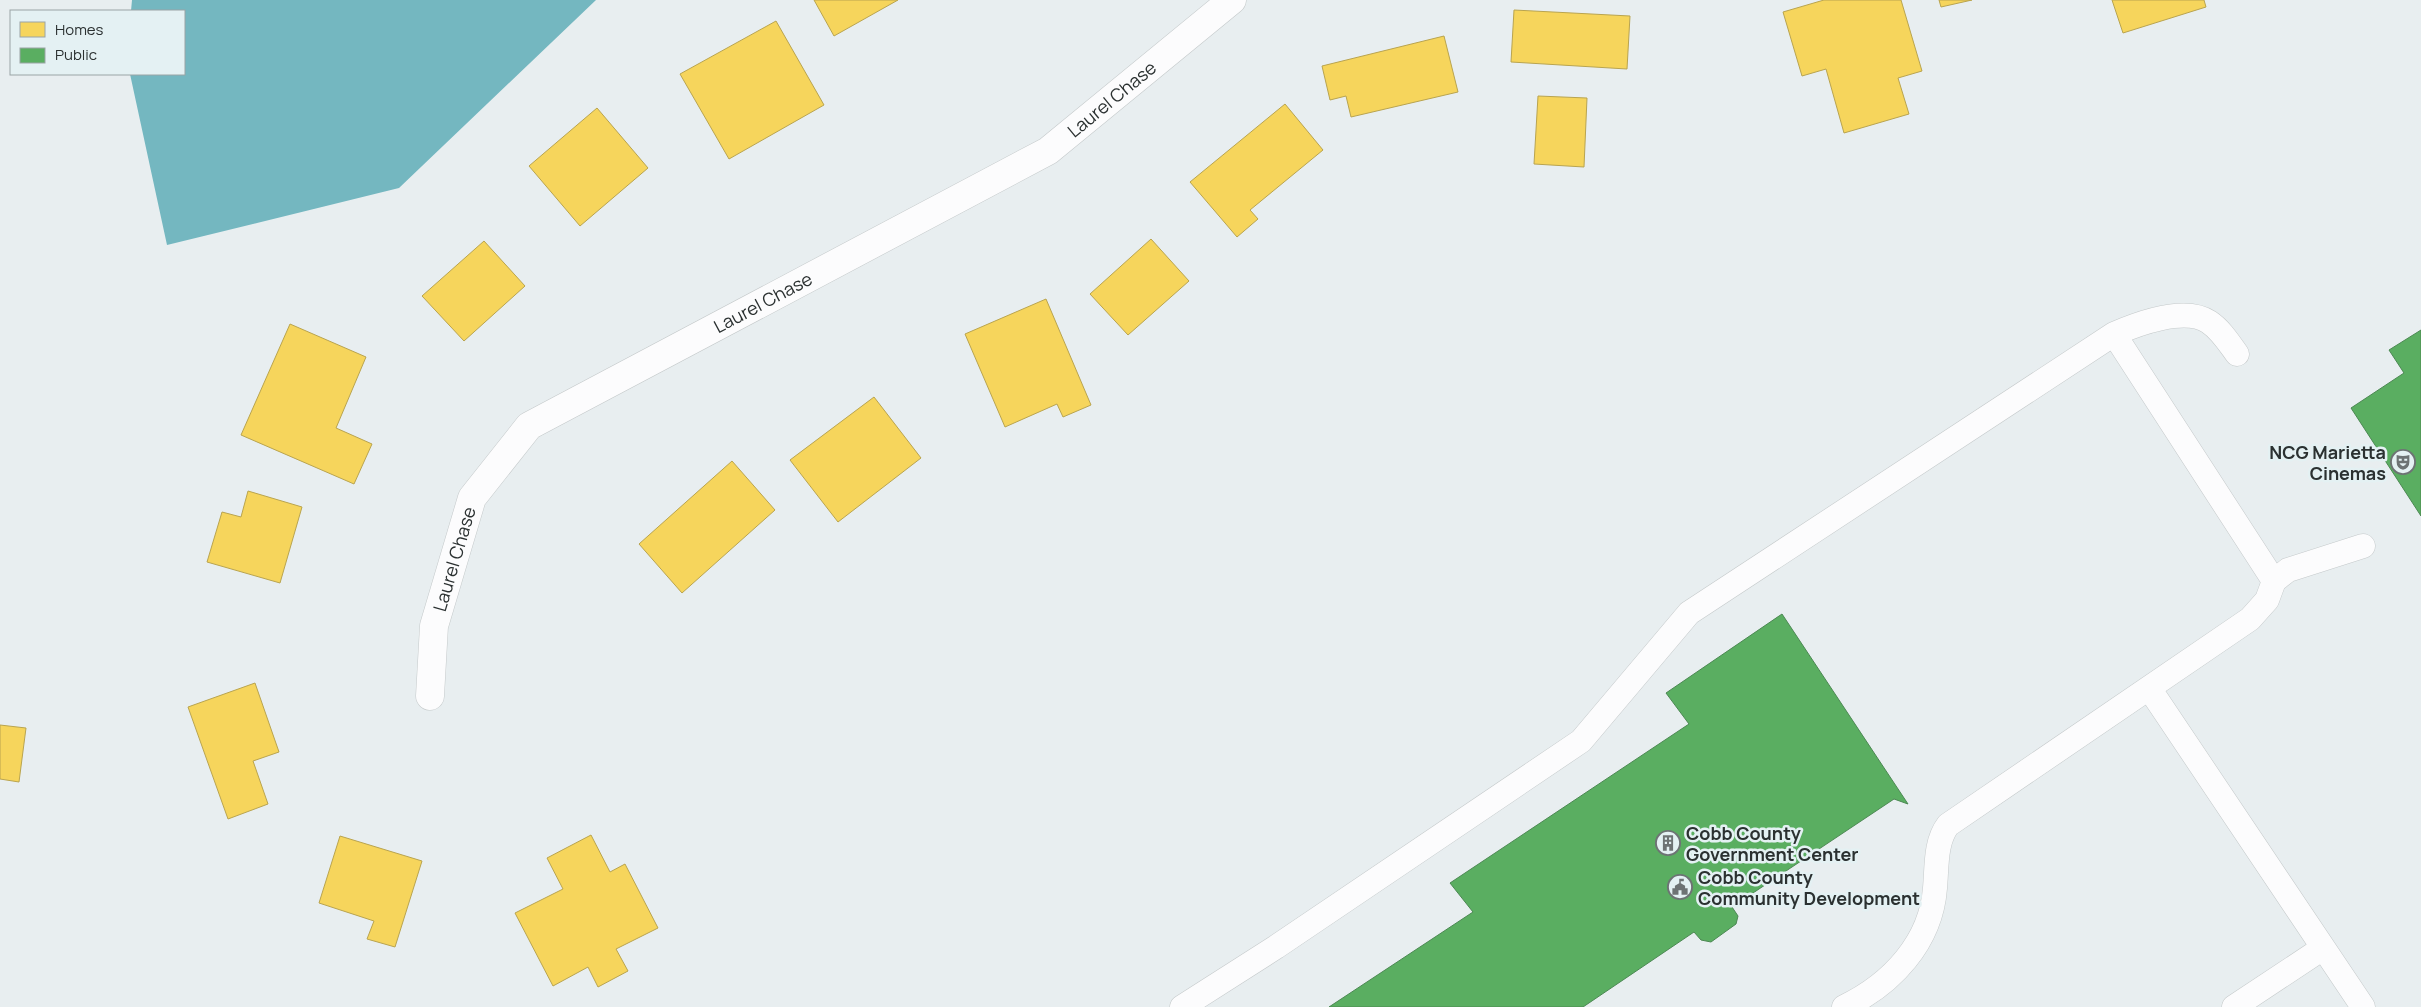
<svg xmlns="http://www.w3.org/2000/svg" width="2421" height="1007" font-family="Manrope,sans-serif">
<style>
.water{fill:#74b7c0}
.homes{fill:#f6d55c;stroke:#b9a44f}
.public{fill:#5aae61;stroke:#4c8853}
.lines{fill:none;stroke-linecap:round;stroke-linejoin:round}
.lane-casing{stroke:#c4c9ca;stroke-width:25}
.street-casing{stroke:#c4c9ca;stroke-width:29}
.lane{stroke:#fcfcfd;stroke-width:24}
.street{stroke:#fcfcfd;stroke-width:28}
.labels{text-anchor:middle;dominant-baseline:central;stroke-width:5;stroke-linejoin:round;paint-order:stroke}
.street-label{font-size:18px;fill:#2b3131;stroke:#e4f1f3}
.poi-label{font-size:18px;font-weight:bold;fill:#2b3131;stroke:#e4f1f3;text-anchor:start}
</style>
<rect width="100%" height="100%" fill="#e8eef0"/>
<!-- water -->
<path class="water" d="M132,0h464l-197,188 -232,57 -37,-171h54v-63h-53z"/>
<!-- homes -->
<path class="homes" d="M814,0h84l-64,36z
M1824,0h77l21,71 -24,7 11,36 -65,19 -18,-64 -24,7 -19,-64z
M1939,0h33l-31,7z
M2112,0h92l2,7 -83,26z
M1514,10l116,6 -3,53 -116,-7z
M776,21l48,84 -95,54 -49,-85z
M1444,36l14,56 -107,25 -5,-21 -16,4 -8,-34z
M1538,96l49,2 -3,69 -50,-3z
M1285,104l38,46 -73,60 8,9 -21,18 -47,-55z
M597,108l51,60 -68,58 -51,-60z
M1151,239l38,42 -61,54 -38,-41z
M484,241l41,45 -61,55 -42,-45z
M1046,299l45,106 -28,12 -6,-13 -52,23 -40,-93z
M290,324l76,33 -30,71 36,16 -18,40 -113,-49z
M874,397l47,61 -83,64 -48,-62z
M732,461l43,49 -93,83 -43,-49z
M248,491l54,16 -22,76 -73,-21 15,-50 19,5z
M255,683l24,69 -26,9 15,43 -40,15 -40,-112z
M0,725l26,3 -7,54 -19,-3z
M591,835l19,37 15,-8 33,64 -42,21 12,22 -30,16 -10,-20 -35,19 -38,-73 48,-24 -16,-31z
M340,836l82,25 -27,86 -28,-8 7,-18 -55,-18z"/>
<!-- public -->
<path class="public" d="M2421,330v186l-70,-108 53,-35 -15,-23z
M1782,614l126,190 -14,-5 -162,108 6,9 -2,8 -25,18 -10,-2 -7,-8 -111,75h-254l144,-95 -23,-29 239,-159 -23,-31z"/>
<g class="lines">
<defs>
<path id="lane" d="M2237,354c-8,-11 -16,-24 -28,-32 -24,-16 -72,2 -95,12l160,247
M2149,688l214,319
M1182,1007l94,-60 305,-206 108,-128 425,-279
M1844,1007c48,-23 87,-65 91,-119 2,-21 0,-46 13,-63l302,-206 17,-19 7,-19 14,-11 75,-24
M2234,1007l89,-59"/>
<g id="street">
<path id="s1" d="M430,696l4,-70 38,-128 57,-72 519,-275 184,-151"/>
</g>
</defs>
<!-- lane casing -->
<use href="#lane" class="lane-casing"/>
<!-- street casing -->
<use href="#street" class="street-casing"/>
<!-- lane -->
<use href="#lane" class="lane"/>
<!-- street -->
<use href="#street" class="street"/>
</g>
<!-- icons -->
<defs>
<symbol id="theatre-ring" viewBox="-11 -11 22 22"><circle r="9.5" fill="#e4f1f3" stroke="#6d7374" stroke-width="1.5"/><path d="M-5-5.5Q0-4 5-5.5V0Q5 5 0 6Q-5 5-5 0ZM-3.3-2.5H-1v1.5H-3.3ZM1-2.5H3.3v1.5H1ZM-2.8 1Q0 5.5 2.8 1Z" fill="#6d7374"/></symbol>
<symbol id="building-ring" viewBox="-11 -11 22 22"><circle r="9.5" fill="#e4f1f3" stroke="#6d7374" stroke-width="1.5"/><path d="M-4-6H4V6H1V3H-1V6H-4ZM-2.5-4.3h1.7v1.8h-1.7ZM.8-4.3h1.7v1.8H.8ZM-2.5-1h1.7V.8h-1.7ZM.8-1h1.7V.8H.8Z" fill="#6d7374"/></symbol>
<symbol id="civic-ring" viewBox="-11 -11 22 22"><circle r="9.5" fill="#e4f1f3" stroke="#6d7374" stroke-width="1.5"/><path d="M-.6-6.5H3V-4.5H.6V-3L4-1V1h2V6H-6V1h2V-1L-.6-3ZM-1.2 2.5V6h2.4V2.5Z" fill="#6d7374"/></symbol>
</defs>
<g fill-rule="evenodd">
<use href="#theatre-ring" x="2389" y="448" width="28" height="28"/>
<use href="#building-ring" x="1654" y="829" width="28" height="28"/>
<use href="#civic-ring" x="1666" y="873" width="28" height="28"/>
</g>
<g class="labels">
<!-- street labels -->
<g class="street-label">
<text stroke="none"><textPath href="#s1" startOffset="965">Laurel Chase</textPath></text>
<text stroke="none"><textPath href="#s1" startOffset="560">Laurel Chase</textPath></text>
<text stroke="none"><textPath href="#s1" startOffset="140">Laurel Chase</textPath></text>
</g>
<!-- poi labels -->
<g class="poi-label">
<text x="2386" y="452" text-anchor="end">NCG Marietta<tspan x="2386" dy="21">Cinemas</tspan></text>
<text x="1686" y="833">Cobb County<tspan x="1686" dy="21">Government Center</tspan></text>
<text x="1698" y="877">Cobb County<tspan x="1698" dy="21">Community Development</tspan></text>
</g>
</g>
<!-- legend -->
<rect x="10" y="10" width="175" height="65" fill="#e4f1f3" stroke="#9aa4a5"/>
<rect x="20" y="22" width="25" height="15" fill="#f6d55c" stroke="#9aa4a5"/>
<text x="55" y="35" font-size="15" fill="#2b3131">Homes</text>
<rect x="20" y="48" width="25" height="15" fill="#5aae61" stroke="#9aa4a5"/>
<text x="55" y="60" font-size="15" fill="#2b3131">Public</text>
</svg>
